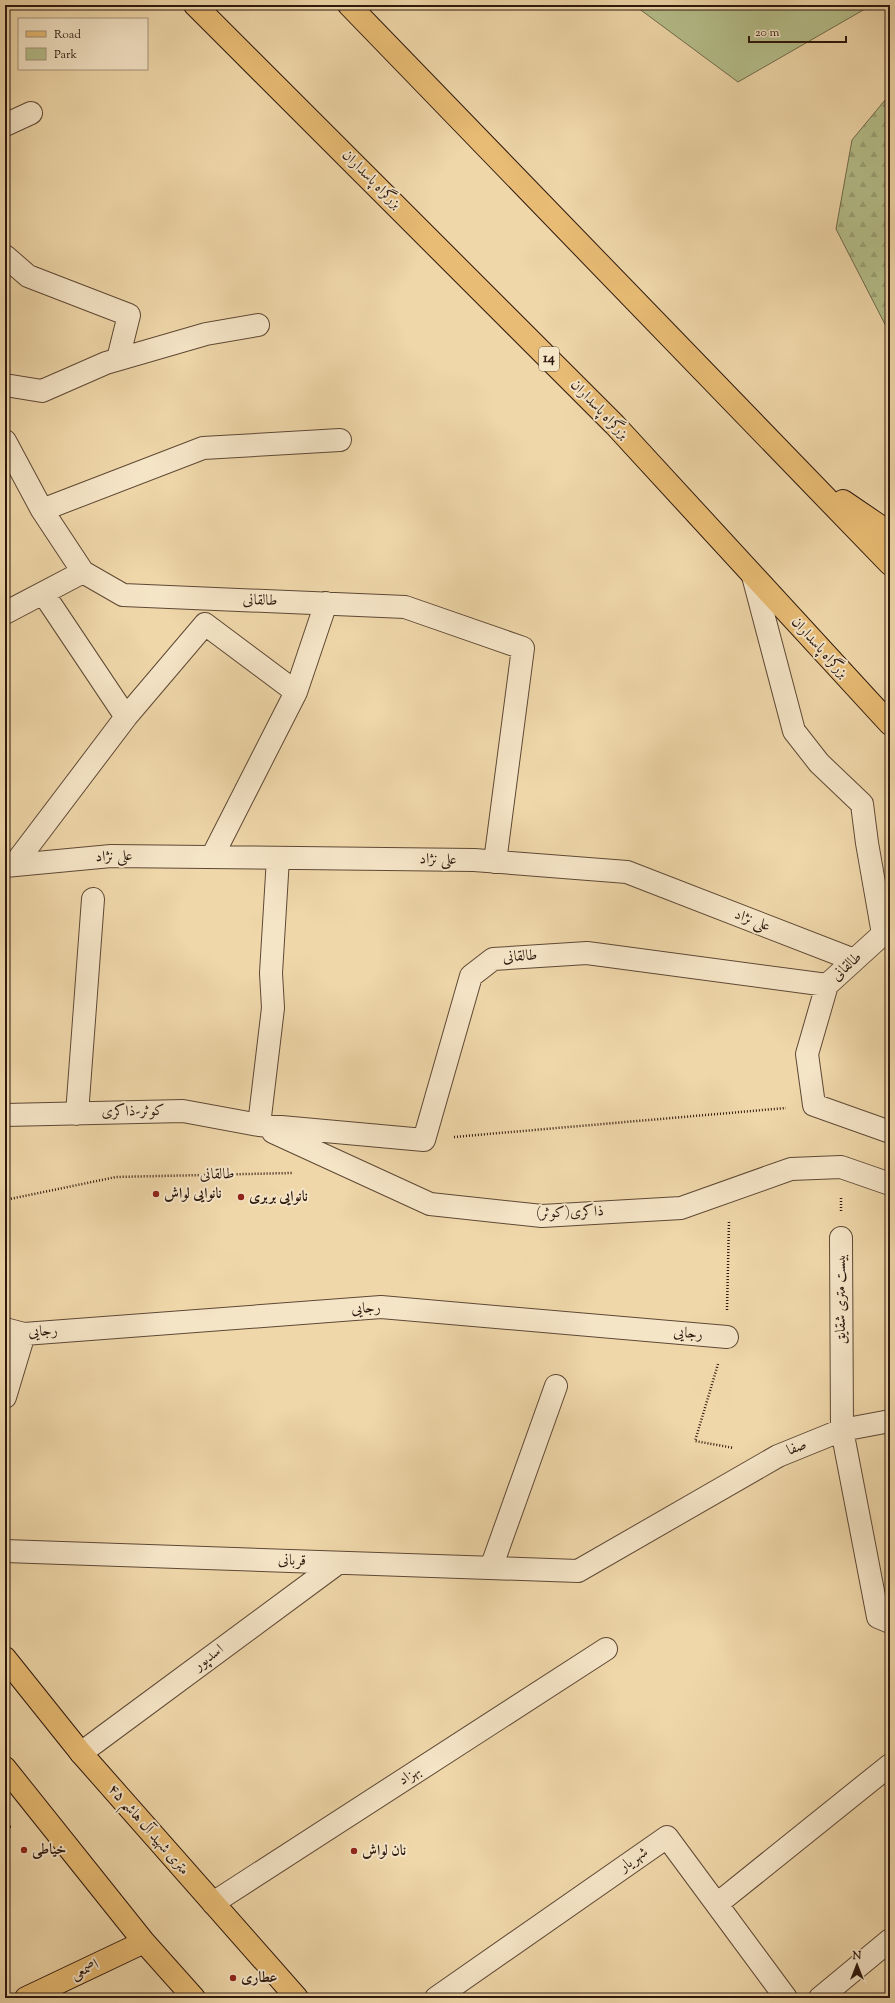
<svg xmlns="http://www.w3.org/2000/svg" width="895" height="2003" font-family="'Sorts Mill Goudy',Amiri,serif">
<style>
.forest{fill:url(#forest-firs);stroke:#716c4c}
.park{fill:#b5bf8b;stroke:#716c4c}
.building{fill:#d08863;stroke:#2d180e}
.lines{fill:none;stroke-linecap:round;stroke-linejoin:round}
.minor-casing{stroke:#5e4835;stroke-width:24}
.major-casing{stroke:#2d180e;stroke-width:24}
.highway-casing{stroke:#2d180e;stroke-width:24}
.path{stroke:#2d180e;stroke-width:2.5;stroke-dasharray:1 2;stroke-linecap:butt}
.minor{stroke:#f5e5c7;stroke-width:22}
.major{stroke:#e8bc74;stroke-width:22}
.highway{stroke:#e8bc74;stroke-width:22}
.poi-dot{fill:#8f2418;stroke:#f5e5c7;stroke-width:1.5}
.labels{text-anchor:middle;dominant-baseline:central;stroke-width:4;stroke-linejoin:round;paint-order:stroke}
.shield{fill:#f5e5c7;stroke:#695646;stroke-width:1}
.shield-label{font-size:14px;font-weight:bold;fill:#2d180e}
.street-label{font-size:15px;fill:#2d180e;stroke:#f5e5c7}
.poi-label{font-size:15px;font-weight:bold;fill:#2d180e;stroke:#f5e5c7;text-anchor:start}
</style>
<defs>
<pattern id="forest-firs" width="22" height="20" patternUnits="userSpaceOnUse"><rect width="22" height="20" fill="#b5bf8b"/><path d="M5 1l3.5 6h-7zM16 11l3.5 6h-7z" fill="#9ca377"/></pattern>
</defs>
<rect width="100%" height="100%" fill="#efd7a9"/>
<filter id="stains"><feTurbulence type="fractalNoise" baseFrequency=".005" numOctaves="4"/><feColorMatrix values="0 0 0 0 .2 0 0 0 0 .09 0 0 0 0 .02 0 0 0 .5 -.17"/></filter>
<radialGradient id="worn" r=".72"><stop offset=".6" stop-color="#630" stop-opacity="0"/><stop offset="1" stop-color="#630" stop-opacity=".3"/></radialGradient>
<!-- forest -->
<path class="forest" d="M890,94v240l-54,-105 16,-89z"/>
<!-- park -->
<path class="park" d="M634,5h238l-134,77z"/>
<!-- building -->
<path class="building" d="M5,1819l6,8 -6,4z"/>
<g class="lines">
<defs>
<path id="minor" d="M5,125l26,-12
M5,256l23,20 101,39 -11,44
M5,385l37,6 64,-28 100,-29 52,-9
M5,441l37,69 161,-62 137,-8
M42,510l41,62
M753,576l41,155 25,32 43,41 5,39 16,91
M43,593l83,124
M5,613l78,-41 40,23 282,12 118,41 -28,214
M212,857l84,-165
M14,865l112,-148 79,-93 91,68 30,-89
M5,866l106,-10 363,4 153,12 227,88
M827,985l-20,69 7,51 76,27
M77,1114l16,-215
M5,1115l178,-4 76,14 165,15 47,-164 22,-17 94,-6 240,32 56,-51h7
M259,1125l14,-117 -2,-35 7,-115
M273,1132l157,72 112,12 139,-8 110,-39 50,-2 49,17
M841,1238l1,192 48,-9
M5,1329l19,5 357,-27 346,30
M5,1397l19,-63
M5,1551l573,20 200,-115 64,-26 36,187 12,5
M491,1568l65,-182
M81,1753l257,-190
M213,1903l393,-254
M717,1904l173,-139
M436,1998l231,-161 119,161
M820,1998l70,-58"/>
<path id="major" d="M5,1658l76,95 216,245
M5,1768l139,174 50,56
M26,1998l118,-56"/>
<path id="highway" d="M195,5l420,420 275,299
M349,5l541,559
M843,501l47,32"/>
</defs>
<!-- minor casing -->
<use href="#minor" class="minor-casing"/>
<!-- major casing -->
<use href="#major" class="major-casing"/>
<!-- highway casing -->
<use href="#highway" class="highway-casing"/>
<!-- path -->
<path class="path" d="M454,1137l332,-29
M5,1200l111,-23 176,-4
M841,1211v-13
M727,1310l2,-89
M718,1364l-23,77 39,7"/>
<!-- minor -->
<use href="#minor" class="minor"/>
<!-- major -->
<use href="#major" class="major"/>
<!-- highway -->
<use href="#highway" class="highway"/>
</g>
<!-- markers -->
<g class="poi-dot">
<circle cx="156" cy="1194" r="4"/>
<circle cx="241" cy="1197" r="4"/>
<circle cx="24" cy="1850" r="4"/>
<circle cx="354" cy="1851" r="4"/>
<circle cx="233" cy="1978" r="4"/>
</g>
<g class="labels">
<!-- shield labels -->
<rect class="shield" x="539" y="347" width="20" height="24" rx="3"/>
<g class="shield-label">
<text x="549" y="359">14</text>
</g>
<!-- street labels -->
<g class="street-label">
<text transform="translate(371 180) rotate(45)">بزرگراه پاسداران</text>
<text transform="translate(599 410) rotate(46)">بزرگراه پاسداران</text>
<text transform="translate(260 601) rotate(2)">طالقانی</text>
<text transform="translate(819 648) rotate(48)">بزرگراه پاسداران</text>
<text transform="translate(114 857) rotate(-2)">علی نژاد</text>
<text transform="translate(438 860) rotate(1)">علی نژاد</text>
<text transform="translate(752 921) rotate(21)">علی نژاد</text>
<text transform="translate(520 957) rotate(-4)">طالقانی</text>
<text transform="translate(847 967) rotate(-42)">طالقانی</text>
<text transform="translate(133 1112) rotate(-1)">کوثر-ذاکری</text>
<text transform="translate(217 1175) rotate(-1)">طالقانی</text>
<text transform="translate(570 1213) rotate(-2)">ذاکری(کوثر)</text>
<text transform="translate(841 1299) rotate(-90)">بیست متری شقایق</text>
<text transform="translate(366 1309) rotate(-3)">رجایی</text>
<text transform="translate(43 1332) rotate(-3)">رجایی</text>
<text transform="translate(688 1334) rotate(5)">رجایی</text>
<text transform="translate(797 1448) rotate(-23)">صفا</text>
<text transform="translate(292 1561) rotate(2)">قربانی</text>
<text transform="translate(209 1658) rotate(-37)">اسدپور</text>
<text transform="translate(410 1776) rotate(-33)">بهزاد</text>
<text transform="translate(148 1830) rotate(49)">۴۵ متری شهید آل هاشم</text>
<text transform="translate(634 1860) rotate(-35)">شهریار</text>
<text transform="translate(85 1970) rotate(-25)">اصمعی</text>
</g>
<!-- poi labels -->
<g class="poi-label">
<text x="164" y="1194">نانوایی لواش</text>
<text x="249" y="1197">نانوایی بربری</text>
<text x="32" y="1850">خیاطی</text>
<text x="362" y="1851">نان لواش</text>
<text x="241" y="1978">عطاری</text>
</g>
</g>
<!-- margin -->
<rect width="895" height="2003" fill="none" stroke="#efd7a9" stroke-width="20"/>
<rect x="6" y="6" width="883" height="1991" fill="none" stroke="#2d180e" stroke-width="2"/>
<rect x="10" y="10" width="875" height="1983" fill="none" stroke="#2d180e"/>
<!-- legend -->
<rect x="18" y="18" width="130" height="52" fill="#f5e5c7" stroke="#a5937d"/>
<rect x="26" y="31" width="20" height="6" fill="#e8bc74" stroke="#a5937d"/>
<text x="54" y="38" font-size="12" fill="#2d180e">Road</text>
<rect x="26" y="48" width="20" height="12" fill="#b5bf8b" stroke="#a5937d"/>
<text x="54" y="58" font-size="12" fill="#2d180e">Park</text>
<!-- north arrow -->
<g transform="translate(857 1965)" stroke="#f5e5c7" stroke-width="3" paint-order="stroke">
<path d="M0-3L7 15L0 10L-7 15Z" fill="#2d180e"/>
<text y="-6" font-size="11" font-weight="bold" text-anchor="middle" fill="#2d180e">N</text>
</g>
<!-- scale -->
<path d="M749 36v6h97v-6" fill="none" stroke="#2d180e" stroke-width="2"/>
<text x="755" y="36" font-size="12" fill="#2d180e" stroke="#f5e5c7" stroke-width="3" paint-order="stroke">20 m</text>
<rect width="100%" height="100%" filter="url(#stains)"/>
<rect width="100%" height="100%" fill="url(#worn)"/>
</svg>
